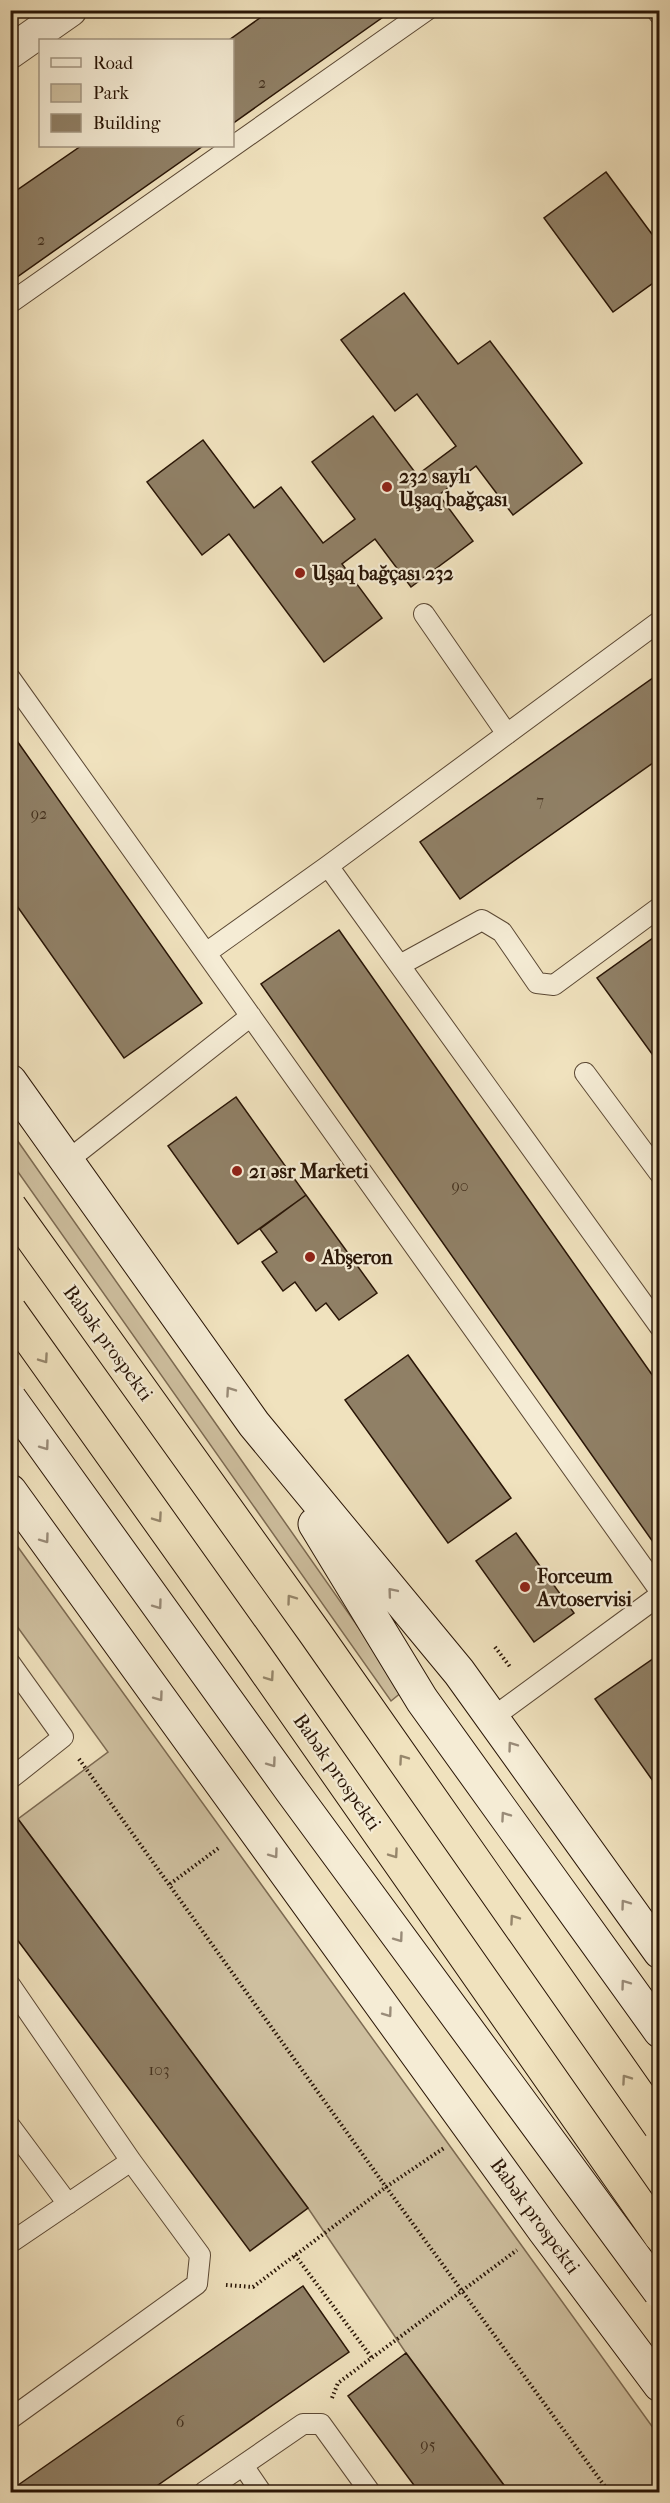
<svg xmlns="http://www.w3.org/2000/svg" width="670" height="2503" font-family="'IM FELL French Canon',serif">
<style>
.green{fill:#cebf9f;stroke:#7c6a52;stroke-width:1.5}
.building{fill:#908066;stroke:#291506;stroke-width:1.5}
.lines{fill:none;stroke-linecap:round;stroke-linejoin:round}
.service-casing{stroke:#5b4834;stroke-width:22}
.minor-casing{stroke:#5b4834;stroke-width:35}
.secondary-casing{stroke:#291506;stroke-width:35}
.path{stroke:#291506;stroke-width:4;stroke-dasharray:1.5 3;stroke-linecap:butt}
.service{stroke:#f5ecd5;stroke-width:20}
.minor{stroke:#f5ecd5;stroke-width:33}
.secondary{stroke:#f5ecd5;stroke-width:33}
.secondary-bridge-casing{stroke:#291506;stroke-width:35;stroke-linecap:butt}
.primary-bridge-casing{stroke:#291506;stroke-width:35;stroke-linecap:butt}
.secondary-bridge{stroke:#f5ecd5;stroke-width:33}
.primary-bridge{stroke:#f0e2be;stroke-width:33}
.oneway{stroke:#96866b}
.oneway2{stroke:#998b78}
.poi-dot{fill:#8f2418;stroke:#f5ecd5;stroke-width:2}
.labels{text-anchor:middle;dominant-baseline:central;stroke-width:4.5;stroke-linejoin:round;paint-order:stroke}
.number-label{font-size:16px;fill:#43301e}
.poi-label{font-size:20px;font-weight:bold;fill:#291506;stroke:#f5ecd5;text-anchor:start}
.street-label{font-size:20px;fill:#291506;stroke:#f5ecd5}
</style>
<rect width="100%" height="100%" fill="#f0e2be"/>
<filter id="stains"><feTurbulence type="fractalNoise" baseFrequency=".00333" numOctaves="4"/><feColorMatrix values="0 0 0 0 .2 0 0 0 0 .09 0 0 0 0 .02 0 0 0 .5 -.17"/></filter>
<radialGradient id="worn" r=".72"><stop offset=".6" stop-color="#630" stop-opacity="0"/><stop offset="1" stop-color="#630" stop-opacity=".3"/></radialGradient>
<!-- green -->
<path class="green" d="M10,1130l393,561 -12,10 -380,-539z
M10,1536l649,900v56h-150l-103,-139 -98,-145 -290,-389 90,-67 -97,-134z"/>
<!-- building -->
<path class="building" d="M271,10h122l-161,114v-84h-3z
M81,146h122l-193,136v-87z
M606,172l54,73v33l-47,34 -69,-94z
M404,293l54,71 32,-23 92,122 -69,52 -37,-49 -37,29 34,46 -62,46 -36,-48 -33,25 40,54 -58,44 -95,-128 -27,21 -55,-73 56,-42 51,68 27,-21 42,56 32,-24 -43,-57 61,-46 44,59 39,-29 -39,-52 -22,17 -54,-71z
M660,673v85l-200,141 -40,-57z
M10,731l192,272 -78,55 -114,-162z
M339,930l321,456v166l-399,-568z
M660,933v132l-63,-87z
M236,1097l70,98 -68,49 -70,-98z
M306,1195l71,98 -38,27 -13,-17 -10,8 -21,-29 -12,9 -21,-29 15,-10 -17,-23z
M408,1355l103,143 -63,45 -103,-143z
M516,1533l58,80 -40,29 -58,-81z
M660,1654v137l-65,-92z
M18,1819l290,389 -58,43 -240,-321v-106z
M303,2286l46,66 -201,140h-135l-2,-2z
M406,2353l103,139h-90l-71,-96z"/>
<g class="lines">
<defs>
<path id="service" d="M656,10l4,5
M10,303l417,-293
M424,614l83,120
M10,678l650,913
M328,866l332,461
M206,953l122,-87 332,-245
M400,965l82,-45 20,12 35,51 17,2 106,-78
M585,1073l75,101
M67,1161l184,-145
M10,1663l53,74 -53,42
M492,1718l168,-123
M10,1985l121,176 69,94 -3,29 -187,135
M10,2126l58,78
M10,2243l121,-82
M244,2467l17,25
M204,2492l99,-68h18l49,68"/>
<path id="minor" d="M10,52l60,-42"/>
<path id="secondary" d="M10,1081l244,343 205,248 201,280
M10,1491l534,739 116,155
M315,1524l107,176 238,331"/>
</defs>
<!-- service casing -->
<use href="#service" class="service-casing"/>
<!-- minor casing -->
<use href="#minor" class="minor-casing"/>
<!-- secondary casing -->
<use href="#secondary" class="secondary-casing"/>
<!-- path -->
<path class="path" d="M495,1647l16,21
M79,1759l307,428 223,305
M170,1884l50,-37
M295,2255l77,103
M226,2285l27,2 133,-100 58,-39
M332,2398l6,-15 179,-133"/>
<!-- service -->
<use href="#service" class="service"/>
<!-- minor -->
<use href="#minor" class="minor"/>
<!-- secondary -->
<use href="#secondary" class="secondary"/>
<defs>
<path id="secondary-bridge" d="M10,1399l281,391 369,502"/>
<path id="primary-bridge" d="M10,1207l305,426 345,493
M10,1311l247,347 403,577"/>
</defs>
<!-- secondary-bridge casing -->
<use href="#secondary-bridge" class="secondary-bridge-casing"/>
<!-- primary-bridge casing -->
<use href="#primary-bridge" class="primary-bridge-casing"/>
<!-- secondary-bridge -->
<use href="#secondary-bridge" class="secondary-bridge"/>
<!-- primary-bridge -->
<use href="#primary-bridge" class="primary-bridge"/>
</g>
<!-- one-way arrows -->
<defs><path id="oneway-chevron" d="M-2-3.5L2.5 0L-2 3.5" fill="none" stroke-width="1.6" stroke-linecap="round" stroke-linejoin="round" transform="scale(1.5)"/></defs>
<g class="oneway">
<use href="#oneway-chevron" transform="translate(44 1359) rotate(55)"/>
<use href="#oneway-chevron" transform="translate(158 1518) rotate(55)"/>
<use href="#oneway-chevron" transform="translate(291 1599) rotate(-126)"/>
<use href="#oneway-chevron" transform="translate(270 1677) rotate(55)"/>
<use href="#oneway-chevron" transform="translate(403 1759) rotate(-125)"/>
<use href="#oneway-chevron" transform="translate(394 1854) rotate(55)"/>
<use href="#oneway-chevron" transform="translate(514 1919) rotate(-125)"/>
<use href="#oneway-chevron" transform="translate(626 2079) rotate(-125)"/>
</g>
<g class="oneway2">
<use href="#oneway-chevron" transform="translate(230 1391) rotate(-125)"/>
<use href="#oneway-chevron" transform="translate(45 1446) rotate(54)"/>
<use href="#oneway-chevron" transform="translate(45 1539) rotate(54)"/>
<use href="#oneway-chevron" transform="translate(392 1592) rotate(-130)"/>
<use href="#oneway-chevron" transform="translate(158 1605) rotate(54)"/>
<use href="#oneway-chevron" transform="translate(159 1697) rotate(54)"/>
<use href="#oneway-chevron" transform="translate(512 1746) rotate(-126)"/>
<use href="#oneway-chevron" transform="translate(272 1763) rotate(54)"/>
<use href="#oneway-chevron" transform="translate(505 1816) rotate(-125)"/>
<use href="#oneway-chevron" transform="translate(274 1854) rotate(54)"/>
<use href="#oneway-chevron" transform="translate(625 1904) rotate(-126)"/>
<use href="#oneway-chevron" transform="translate(399 1938) rotate(54)"/>
<use href="#oneway-chevron" transform="translate(625 1984) rotate(-126)"/>
<use href="#oneway-chevron" transform="translate(388 2013) rotate(54)"/>
</g>
<!-- markers -->
<g class="poi-dot">
<circle cx="387" cy="487" r="6"/>
<circle cx="300" cy="573" r="6"/>
<circle cx="237" cy="1171" r="6"/>
<circle cx="310" cy="1257" r="6"/>
<circle cx="525" cy="1587" r="6"/>
</g>
<g class="labels">
<!-- number labels -->
<g class="number-label">
<text x="262" y="82">2</text>
<text x="41" y="239">2</text>
<text x="540" y="800">7</text>
<text x="39" y="813">92</text>
<text x="460" y="1185">90</text>
<text x="159" y="2069">103</text>
<text x="180" y="2421">6</text>
<text x="428" y="2444">95</text>
</g>
<!-- poi labels -->
<g class="poi-label">
<text x="399" y="476">232 saylı<tspan x="399" dy="23">Uşaq bağçası</tspan></text>
<text x="312" y="573">Uşaq bağçası 232</text>
<text x="249" y="1171">21 əsr Marketi</text>
<text x="322" y="1257">Abşeron</text>
<text x="537" y="1576">Forceum<tspan x="537" dy="23">Avtoservisi</tspan></text>
</g>
<!-- street labels -->
<g class="street-label">
<text transform="translate(108 1343) rotate(54)">Babək prospekti</text>
<text transform="translate(337 1772) rotate(55)">Babək prospekti</text>
<text transform="translate(535 2216) rotate(54)">Babək prospekti</text>
</g>
</g>
<!-- margin -->
<rect width="670" height="2503" fill="none" stroke="#f0e2be" stroke-width="36"/>
<rect x="12" y="12" width="646" height="2479" fill="none" stroke="#291506" stroke-width="3"/>
<rect x="18" y="18" width="634" height="2467" fill="none" stroke="#291506" stroke-width="1.5"/>
<!-- legend -->
<rect x="39" y="39" width="195" height="108" fill="#f5ecd5" stroke="#a39682" stroke-width="1.5"/>
<rect x="51" y="58" width="30" height="9" fill="#f5ecd5" stroke="#a39682" stroke-width="1.5"/>
<text x="93" y="69" font-size="18" fill="#291506">Road</text>
<rect x="51" y="84" width="30" height="18" fill="#cebf9f" stroke="#a39682" stroke-width="1.5"/>
<text x="93" y="99" font-size="18" fill="#291506">Park</text>
<rect x="51" y="114" width="30" height="18" fill="#908066" stroke="#a39682" stroke-width="1.5"/>
<text x="93" y="129" font-size="18" fill="#291506">Building</text>
<rect width="100%" height="100%" filter="url(#stains)"/>
<rect width="100%" height="100%" fill="url(#worn)"/>
</svg>
